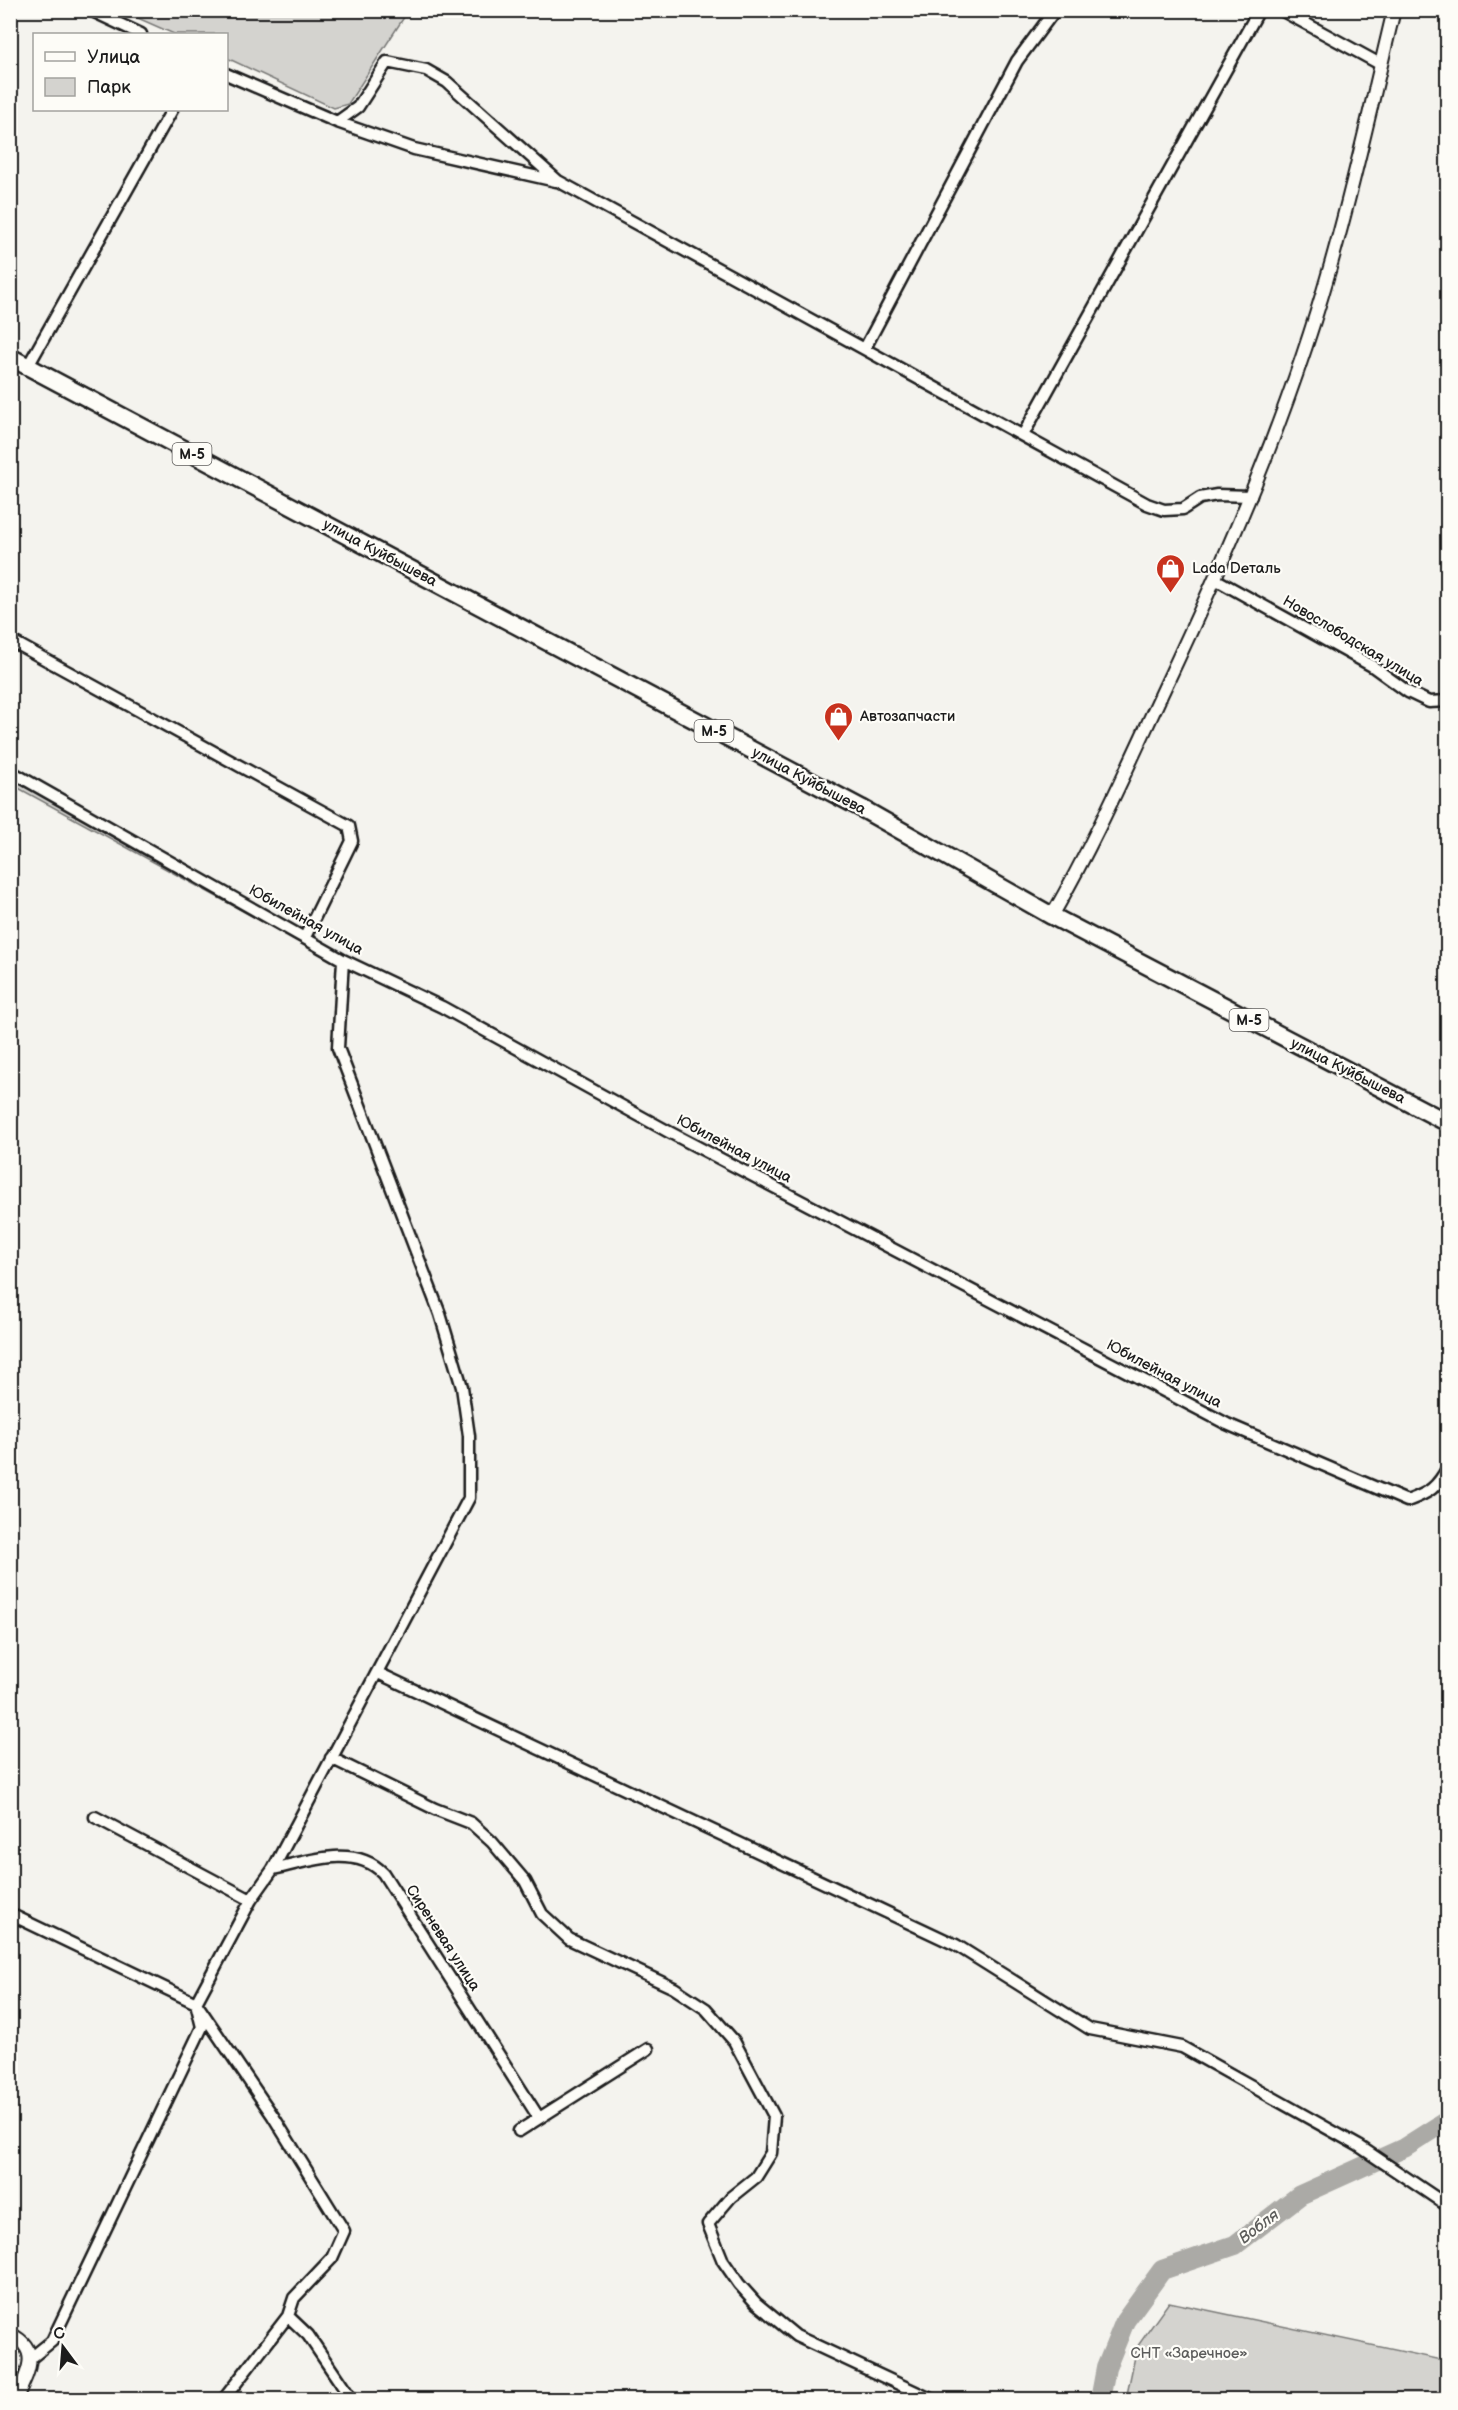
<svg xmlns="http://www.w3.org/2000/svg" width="1458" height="2410" font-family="'Balsamiq Sans',sans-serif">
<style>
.green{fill:#d4d3cf;stroke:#787876;stroke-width:1.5}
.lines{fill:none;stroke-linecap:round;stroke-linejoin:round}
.river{stroke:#abaaa6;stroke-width:20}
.minor-casing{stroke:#1c1c1c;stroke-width:15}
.tertiary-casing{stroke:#1c1c1c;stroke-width:16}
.trunk-casing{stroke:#1c1c1c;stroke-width:21}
.minor{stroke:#fdfcf7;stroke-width:10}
.tertiary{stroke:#fdfcf7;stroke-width:12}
.trunk{stroke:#fdfcf7;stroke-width:16}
.labels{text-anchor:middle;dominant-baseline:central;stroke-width:4.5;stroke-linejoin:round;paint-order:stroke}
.shield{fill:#fdfcf7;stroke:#605f5e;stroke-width:1.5}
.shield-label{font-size:14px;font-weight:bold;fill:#1c1c1c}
.street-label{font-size:15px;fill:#1c1c1c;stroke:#fdfcf7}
.poi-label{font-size:15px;fill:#1c1c1c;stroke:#fdfcf7;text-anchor:start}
.park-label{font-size:15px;fill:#5c5c5b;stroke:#fdfcf7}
.water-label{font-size:16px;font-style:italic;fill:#5c5c5a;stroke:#fdfcf7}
</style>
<rect width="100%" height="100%" fill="#f4f3ee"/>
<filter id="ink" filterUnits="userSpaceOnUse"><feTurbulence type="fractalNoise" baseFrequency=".0167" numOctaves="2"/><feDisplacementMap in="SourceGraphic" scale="12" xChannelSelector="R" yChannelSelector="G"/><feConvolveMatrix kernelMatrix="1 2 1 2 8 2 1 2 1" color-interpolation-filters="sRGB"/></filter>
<g filter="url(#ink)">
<!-- green -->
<path class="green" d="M122,11h286l-60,93 -14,4 -107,-50 -1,-24h-52z
M10,772l300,173 -7,-1 -292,-160z
M1169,2302l278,59v38h-321l11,-52z"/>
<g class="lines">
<!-- river -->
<path class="river" d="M1100,2400l6,-32 19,-47 37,-51 73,-25 65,-50 104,-47 44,-28"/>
<defs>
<path id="minor" d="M90,10l51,24
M1281,10l99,54
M226,74l111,48 77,27 142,32
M337,122l21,-15 29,-45 39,8 21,12 111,99 589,323 17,6 19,-1 17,-11 17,-3 34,1
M865,348l152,-287 38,-51
M28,366l144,-256
M1023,435l236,-425
M1215,579l157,87 36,26 21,10 19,-1
M10,640l339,186 3,15 -47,96
M10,771l333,189 99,47 227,125 558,292 180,77c22,-8 30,-13 41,-34
M378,1673l578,272 134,84 92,18 177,99 89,60
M331,1758l104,51 36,14 21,19 33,39 17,33 27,25 105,49 32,21 28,32 40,75 -3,37 -15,24 -25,20 -23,27 15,37 16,23 17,19 40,33 137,64
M95,1817l156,83
M273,1869c36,-8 82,-25 110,4l156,245
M10,1914l186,89 6,24 -150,314 -21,17
M519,2131l129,-82
M288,2316l20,19 44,65
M223,2400l65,-84 6,-18 38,-40 12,-27 -71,-115 -77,-113 55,-103 22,-31 196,-371v-62l-7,-49 -22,-73 -102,-266 5,-88"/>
<path id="tertiary" d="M1052,916c42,-73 76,-150 112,-227 64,-136 124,-273 165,-418 25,-86 44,-174 65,-261
M10,2334c33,16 17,40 5,66"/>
<path id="trunk" d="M10,357l851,451 191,108 396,207"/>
</defs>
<!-- minor casing -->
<use href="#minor" class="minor-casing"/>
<!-- tertiary casing -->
<use href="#tertiary" class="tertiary-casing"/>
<!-- trunk casing -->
<use href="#trunk" class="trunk-casing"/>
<!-- minor -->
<use href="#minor" class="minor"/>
<!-- tertiary -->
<use href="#tertiary" class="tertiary"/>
<!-- trunk -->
<use href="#trunk" class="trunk"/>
</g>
</g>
<!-- icons -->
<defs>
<symbol id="shop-pin" viewBox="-11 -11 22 30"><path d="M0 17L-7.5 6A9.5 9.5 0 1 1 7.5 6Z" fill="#c8321e" stroke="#fdfcf7"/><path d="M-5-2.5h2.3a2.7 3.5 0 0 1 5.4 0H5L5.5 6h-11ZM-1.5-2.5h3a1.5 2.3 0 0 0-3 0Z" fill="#fff"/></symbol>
</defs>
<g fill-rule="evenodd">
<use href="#shop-pin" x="1154" y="552" width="33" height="45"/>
<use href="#shop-pin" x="822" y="700" width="33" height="45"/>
</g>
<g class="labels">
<!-- shield labels -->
<g class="shield">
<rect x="172.5" y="443" width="39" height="22" rx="4.5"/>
<rect x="694.5" y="720" width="39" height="22" rx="4.5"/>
<rect x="1229.5" y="1009" width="39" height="22" rx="4.5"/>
</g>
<g class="shield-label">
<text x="192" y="454">М-5</text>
<text x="714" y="731">М-5</text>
<text x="1249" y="1020">М-5</text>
</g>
<!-- street labels -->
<g class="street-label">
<text transform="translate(380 553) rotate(28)">улица Куйбышева</text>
<text transform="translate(1353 641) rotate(31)">Новослободская улица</text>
<text transform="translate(809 781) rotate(28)">улица Куйбышева</text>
<text transform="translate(306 920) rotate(29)">Юбилейная улица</text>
<text transform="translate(1348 1071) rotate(27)">улица Куйбышева</text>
<text transform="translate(734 1149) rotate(28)">Юбилейная улица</text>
<text transform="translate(1164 1374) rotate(28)">Юбилейная улица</text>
<text transform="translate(443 1938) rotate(57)">Сиреневая улица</text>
</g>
<!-- poi labels -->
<g class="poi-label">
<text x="1192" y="568">Lada Dеталь</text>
<text x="860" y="716">Автозапчасти</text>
</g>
<!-- park labels -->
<g class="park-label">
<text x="1189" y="2353">СНТ «Заречное»</text>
</g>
<!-- water labels -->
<g class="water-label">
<text transform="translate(1259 2227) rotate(-37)">Вобля</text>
</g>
</g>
<!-- margin -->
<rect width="1458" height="2410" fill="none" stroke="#fdfcf7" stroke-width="36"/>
<rect x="18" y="18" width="1422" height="2374" fill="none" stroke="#1c1c1c" stroke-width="2" filter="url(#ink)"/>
<!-- legend -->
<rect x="33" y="33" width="195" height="78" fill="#fdfcf7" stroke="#a3a29f" stroke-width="1.5"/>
<rect x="45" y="52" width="30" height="9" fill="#fdfcf7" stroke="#a3a29f" stroke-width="1.5"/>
<text x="87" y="63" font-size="18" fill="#1c1c1c">Улица</text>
<rect x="45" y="78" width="30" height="18" fill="#d4d3cf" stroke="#a3a29f" stroke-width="1.5"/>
<text x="87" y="93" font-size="18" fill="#1c1c1c">Парк</text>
<!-- north arrow -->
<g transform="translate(63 2347) rotate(344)" stroke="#fdfcf7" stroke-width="4.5" paint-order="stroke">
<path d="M0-4.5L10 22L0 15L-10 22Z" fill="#1c1c1c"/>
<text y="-9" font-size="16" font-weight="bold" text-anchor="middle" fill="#1c1c1c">С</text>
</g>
</svg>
